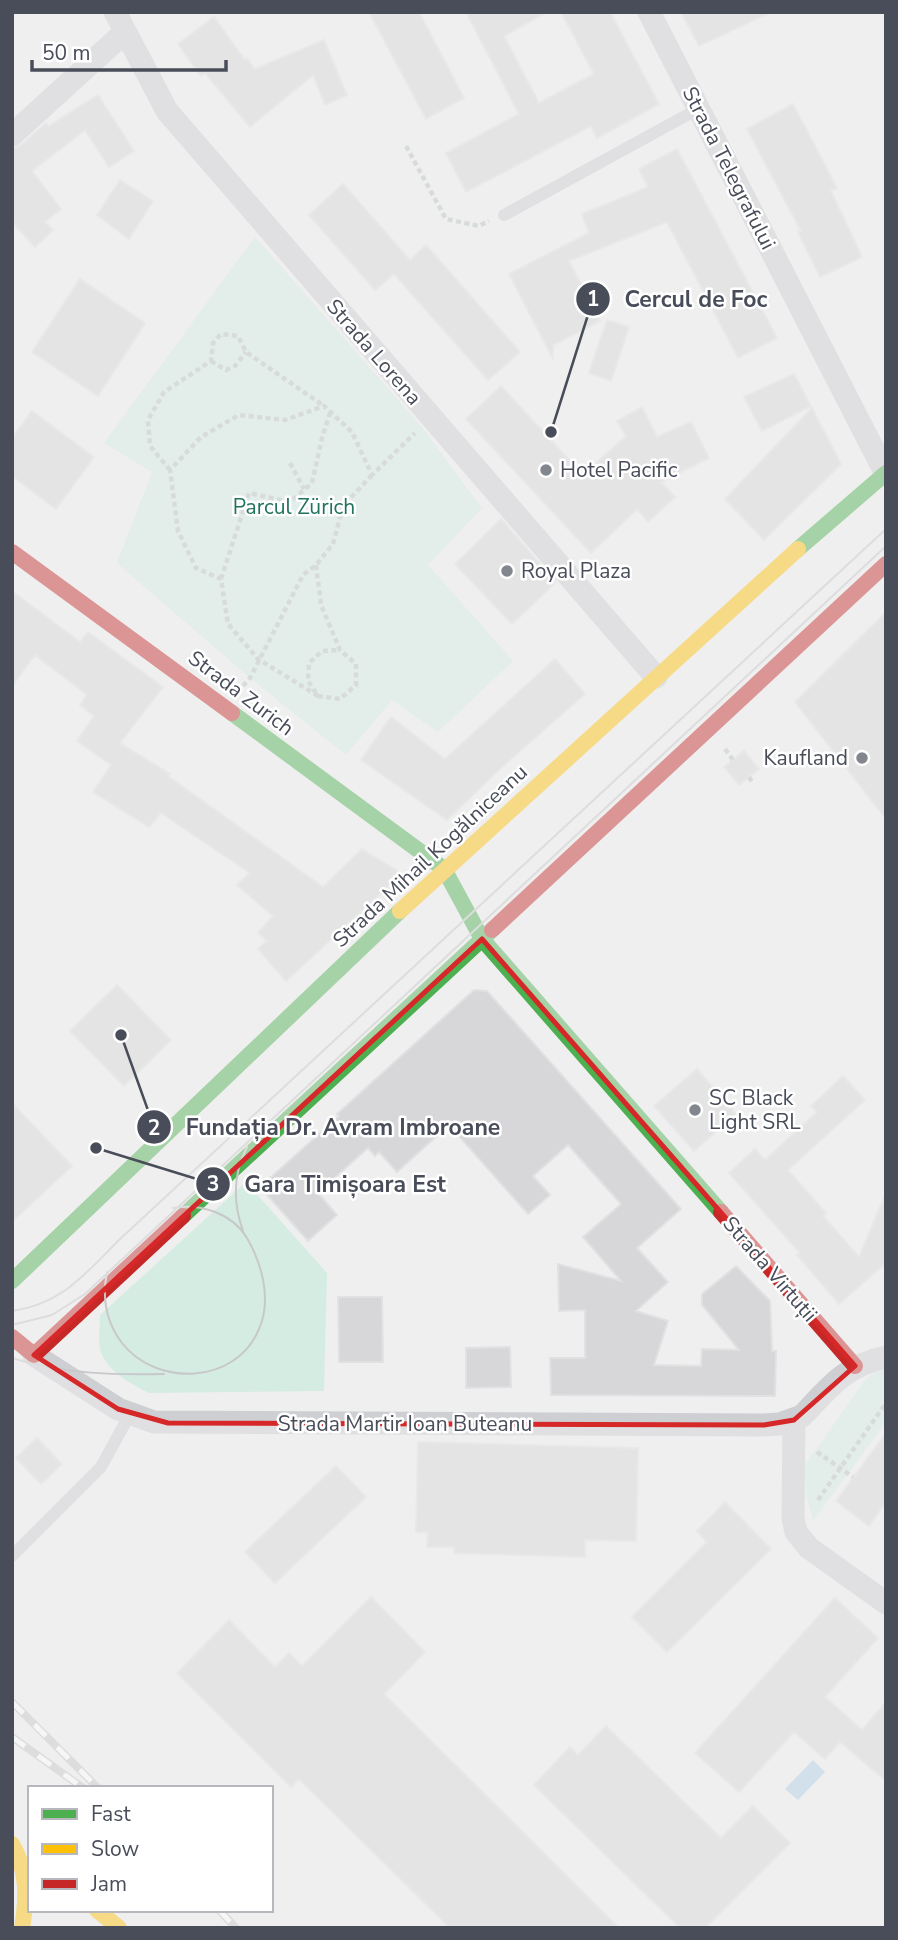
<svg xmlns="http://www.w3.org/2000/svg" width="898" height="1940" font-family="'Nunito Sans',sans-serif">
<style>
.green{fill:#d5ece3}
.water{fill:#aecee7}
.building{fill:#d7d7d9;stroke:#e0e1e2;stroke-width:2}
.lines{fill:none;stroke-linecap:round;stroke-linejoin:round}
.path{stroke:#bac4c4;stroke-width:4.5;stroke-dasharray:5 3.5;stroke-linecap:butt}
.lane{stroke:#cecfd2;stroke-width:12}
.street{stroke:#cecfd2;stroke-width:23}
.fast{stroke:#4caf50;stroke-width:16}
.slow{stroke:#ffc107;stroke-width:16}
.jam{stroke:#c62828;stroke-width:16}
.tram{stroke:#c7c8ca;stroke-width:2}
.rail-casing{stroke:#c7c8ca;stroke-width:8}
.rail{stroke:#fff;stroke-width:5;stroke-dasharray:16;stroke-linecap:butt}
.marked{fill:none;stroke:#d62828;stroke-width:5;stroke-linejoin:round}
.poi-dot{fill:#82868e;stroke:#fff;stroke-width:2.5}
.labels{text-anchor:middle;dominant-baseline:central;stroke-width:5;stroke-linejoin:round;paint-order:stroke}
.street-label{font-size:21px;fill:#484d59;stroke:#fff}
.poi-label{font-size:21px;fill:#484d59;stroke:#fff;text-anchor:start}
.park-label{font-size:21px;fill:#20735c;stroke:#fff}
.leader{fill:none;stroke:#484d59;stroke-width:2.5}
.callout-dot{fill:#484d59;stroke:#fff;stroke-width:2.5}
.mark-label{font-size:21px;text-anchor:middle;font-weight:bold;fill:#fff}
.callout-label{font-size:23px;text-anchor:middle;font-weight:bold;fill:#484d59;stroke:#fff;stroke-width:5;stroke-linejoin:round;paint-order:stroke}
</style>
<rect width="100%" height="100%" fill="#efefef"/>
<!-- green -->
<path class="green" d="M255,237l166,189 61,82 -54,57 85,96 -75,71 -46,-32 -46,55 -96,-77 -133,-115 35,-91 -48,-29z
M246,1182l81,91 -3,118 -175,2c-18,-9 -44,-23 -49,-44 -2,-10 0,-23 0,-34z
M886,1368v54l-73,99 -7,-28 -1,-28 60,-85 14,-11z"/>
<!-- water -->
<path class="water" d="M813,1760l12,12 -27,28 -13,-11z"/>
<!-- building -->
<path class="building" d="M369,12h50l45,86 -38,21z
M466,12h81l-43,24 35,67 55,-29 -33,-62h49l49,92 -62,34 -6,-12 -125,66 -20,-39 73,-39z
M681,12h90l-72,34z
M214,17l31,43 2,-2 8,11 69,-29 23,55 -22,10 -12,-30 -63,52 -45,-54 -4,3 -23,-32z
M98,95l36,56 -25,16 -24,-37 -53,41 29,38 -16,13 8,8 -18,17 -23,-25v-73l9,-4 25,-22 3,3z
M793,104l44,84 -6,3 31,66 -42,20 -22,-45 3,-1 -54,-102z
M677,149l100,189 -39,20 -71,-136 -98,39 31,60 -47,24v14l-44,-85 80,-41 -7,-19 66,-27 -9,-18z
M120,180l33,21 -24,38 -32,-24z
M343,184l67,76 16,-15 94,107 -32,28 -94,-106 -19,16 -66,-75z
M80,279l65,44 -47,73 -66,-44z
M607,320l22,7 -18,54 -22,-8z
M794,374l17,32 -49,25 -18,-34z
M501,386l82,89 43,-39 -9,-15 25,-14 15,30 34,-15 18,36 -48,24 14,15 -27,25 -11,-13 -46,44 -125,-134z
M812,408l29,56 -77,76 -39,-41z
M32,411l62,46 -38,52 -44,-33v-38z
M501,519l55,63 -44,42 -57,-60z
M12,591l68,51 8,-10 75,55 -43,56 50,31 -2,2 155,111 39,-38 40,25 -116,107 -28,-32 9,-8 -9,-8 15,-17 -36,-31 13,-12 -89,-60 -12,14 -56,-35 18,-27 -34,-24 17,-25 -14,-11 7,-10 -52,-40 -23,31z
M886,612v207l-91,-117z
M555,659l30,35 -83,73 -55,53 -86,-60 30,-43 54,42z
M744,751l15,18 -20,16 -15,-18z
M117,985l54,55 -47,46 -54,-55z
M474,990l13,1 194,218 -44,39 31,34 -32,29 32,10 -14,44 47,1 1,-17 37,1 -37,-45v-11l34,-28 34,35 2,50h4l-1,45 -224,-1 -1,-37h35v-48l-26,1 -1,-47 63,17 -38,-44 38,-33 -53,-59 -35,31 17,19 -22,19 -79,-89 -52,47 -18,-20 -4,4 -7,-8 -50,45 19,22 -29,26 -48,-54 79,-71 -2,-2z
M697,1069l39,45 -42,37 -40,-45z
M843,1076l22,24 -77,70 38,43 -3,3 36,41 27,-64v70l-47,41 -42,-49 3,-2 -71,-80 26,-24 10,11 52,-48 -6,-6z
M12,1103l60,63 -60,56z
M338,1297h44l1,65h-44z
M510,1347l1,40 -45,1v-40z
M886,1433v69l-17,24 -33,-25z
M37,1438l25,26 -21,20 -25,-26z
M418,1442l220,6 -2,93 -51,-1v17l-131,-4v-6h-27l1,-15h-12z
M336,1466l30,31 -91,86 -30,-31z
M725,1502l46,47 -104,103 -35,-35 75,-75 -10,-11z
M371,1597l54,55 -41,42 235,234h-169l-151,-149 -8,8 -114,-114 52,-53 46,47 14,-14 13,13z
M835,1598l43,40 -53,59 37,33 24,-28v79l-46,-39 -15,17 -31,-27 -55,60 -44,-39z
M606,1726l115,112 32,-32 37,37 -85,85h-25l-146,-143 36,-38 8,8z"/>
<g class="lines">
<!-- path -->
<path class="path" d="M406,146l40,73 33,7 10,-5
M211,361l15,9 9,-4 11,-14
M290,463l14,26
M170,470l-20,-24 -2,-26 16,-28 47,-31 2,-18 8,-9 17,2 8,16 78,54
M316,565l5,40 19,45 16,14v21l-16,14 -22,-3 -10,-15 1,-18 13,-12 18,-1
M221,579l28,-86 41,9 22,-19 10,-45 8,-25
M243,686l7,-8 53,-103 13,-10 17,-21 10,-38 29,-31
M318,696l-60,-37 -30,-35 -7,-45 -25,-11 -18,-37 -8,-61 31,-33 38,-22 46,5 39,-14 28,26 20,43 43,-42
M725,749l8,11
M749,777l4,6
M817,1452l36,25
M818,1500l68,-97"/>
<!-- lane -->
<path class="lane" d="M504,215l194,-106
M12,1556l89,-89 29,-53"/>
<!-- street -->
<path class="street" d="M115,12l52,99 489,566
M649,12l237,462
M12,135l113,-103
M34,1355l84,54 36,13 610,3 15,-1 23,-8c28,-29 42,-50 84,-59
M794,1420l-1,98 3,14 13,16 77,55"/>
<!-- fast -->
<path class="fast" d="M798,549l88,-76
M232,713l212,156 38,70 239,273
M183,1216l309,-286
M12,1281l388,-370"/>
<!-- slow -->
<path class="slow" d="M400,911l398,-362
M12,1844c16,27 15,54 10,84
M97,1910l22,18"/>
<!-- jam -->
<path class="jam" d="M12,552l220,161
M492,930l394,-366
M721,1212l134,154
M12,1337l22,18 149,-139"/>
<!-- tram -->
<path class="tram" d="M243,1231c-10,-28 -10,-57 4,-84
M107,1272c-5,25 -1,50 15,71 34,44 114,42 137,-14 13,-29 3,-65 -12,-91 -15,-25 -47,-35 -74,-30
M12,1311c50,-7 73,-37 107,-71l767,-711
M12,1325l40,-10 33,-21 801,-748
M12,1358c50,16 101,17 152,16"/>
<defs>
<path id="rail" d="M12,1702l86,86
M12,1737l71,51
M219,1910l17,18"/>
</defs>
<!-- rail casing -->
<use href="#rail" class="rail-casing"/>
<!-- rail -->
<use href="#rail" class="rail"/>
</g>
<!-- marked area -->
<path d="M0 0H898V1940H0ZM482,939l373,427 -61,54 -30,5 -596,-2 -50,-14 -84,-54z" fill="#efefef" fill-opacity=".55" fill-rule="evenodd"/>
<path class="marked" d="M482,939l373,427 -61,54 -30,5 -596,-2 -50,-14 -84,-54z"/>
<!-- markers -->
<g class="poi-dot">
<circle cx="546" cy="470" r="7"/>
<circle cx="507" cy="571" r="7"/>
<circle cx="862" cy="758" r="7"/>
<circle cx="695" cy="1110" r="7"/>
</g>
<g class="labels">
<!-- street labels -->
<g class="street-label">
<text transform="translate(729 168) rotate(63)">Strada Telegrafului</text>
<text transform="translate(374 352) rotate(49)">Strada Lorena</text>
<text transform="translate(241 693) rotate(37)">Strada Zurich</text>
<text transform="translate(430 856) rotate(-43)">Strada Mihail Kogălniceanu</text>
<text transform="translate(770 1269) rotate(49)">Strada Virtuții</text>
<text x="405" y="1424">Strada Martir Ioan Buteanu</text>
</g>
<!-- poi labels -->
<g class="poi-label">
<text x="560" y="470">Hotel Pacific</text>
<text x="521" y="571">Royal Plaza</text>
<text x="848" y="758" text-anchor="end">Kaufland</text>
<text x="709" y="1098">SC Black<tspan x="709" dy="24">Light SRL</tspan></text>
</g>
<!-- park labels -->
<g class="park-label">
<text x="294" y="507">Parcul Zürich</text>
</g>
</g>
<!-- callouts -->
<path class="leader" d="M551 432L593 299M121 1035L154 1127M96 1148L213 1184"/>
<g class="callout-dot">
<circle cx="551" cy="432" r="7"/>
<circle cx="121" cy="1035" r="7"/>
<circle cx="96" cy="1148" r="7"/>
<circle cx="593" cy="299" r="18"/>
<circle cx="154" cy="1127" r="18"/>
<circle cx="213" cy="1184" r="18"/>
</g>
<g class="mark-label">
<text x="593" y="306">1</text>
<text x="154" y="1135">2</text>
<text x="213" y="1191">3</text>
</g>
<g class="callout-label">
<text x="696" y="307">Cercul de Foc</text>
<text x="343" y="1135">Fundația Dr. Avram Imbroane</text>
<text x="345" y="1192">Gara Timișoara Est</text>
</g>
<!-- border -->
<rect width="898" height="1940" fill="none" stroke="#484d59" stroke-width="28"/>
<!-- legend -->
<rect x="28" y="1786" width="245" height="126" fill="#ffffff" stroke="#b6b8bd" stroke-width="2"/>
<rect x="42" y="1809" width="35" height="10" fill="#4caf50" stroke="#b6b8bd" stroke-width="2"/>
<text x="91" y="1821" font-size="21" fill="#484d59">Fast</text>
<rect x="42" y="1844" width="35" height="10" fill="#ffc107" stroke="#b6b8bd" stroke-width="2"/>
<text x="91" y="1856" font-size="21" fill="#484d59">Slow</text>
<rect x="42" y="1879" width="35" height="10" fill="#c62828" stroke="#b6b8bd" stroke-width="2"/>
<text x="91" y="1891" font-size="21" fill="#484d59">Jam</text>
<!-- scale -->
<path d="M32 60v10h194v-10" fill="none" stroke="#484d59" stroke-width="3.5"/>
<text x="42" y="60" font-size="21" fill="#484d59" stroke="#ffffff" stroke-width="5" paint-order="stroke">50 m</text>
</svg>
